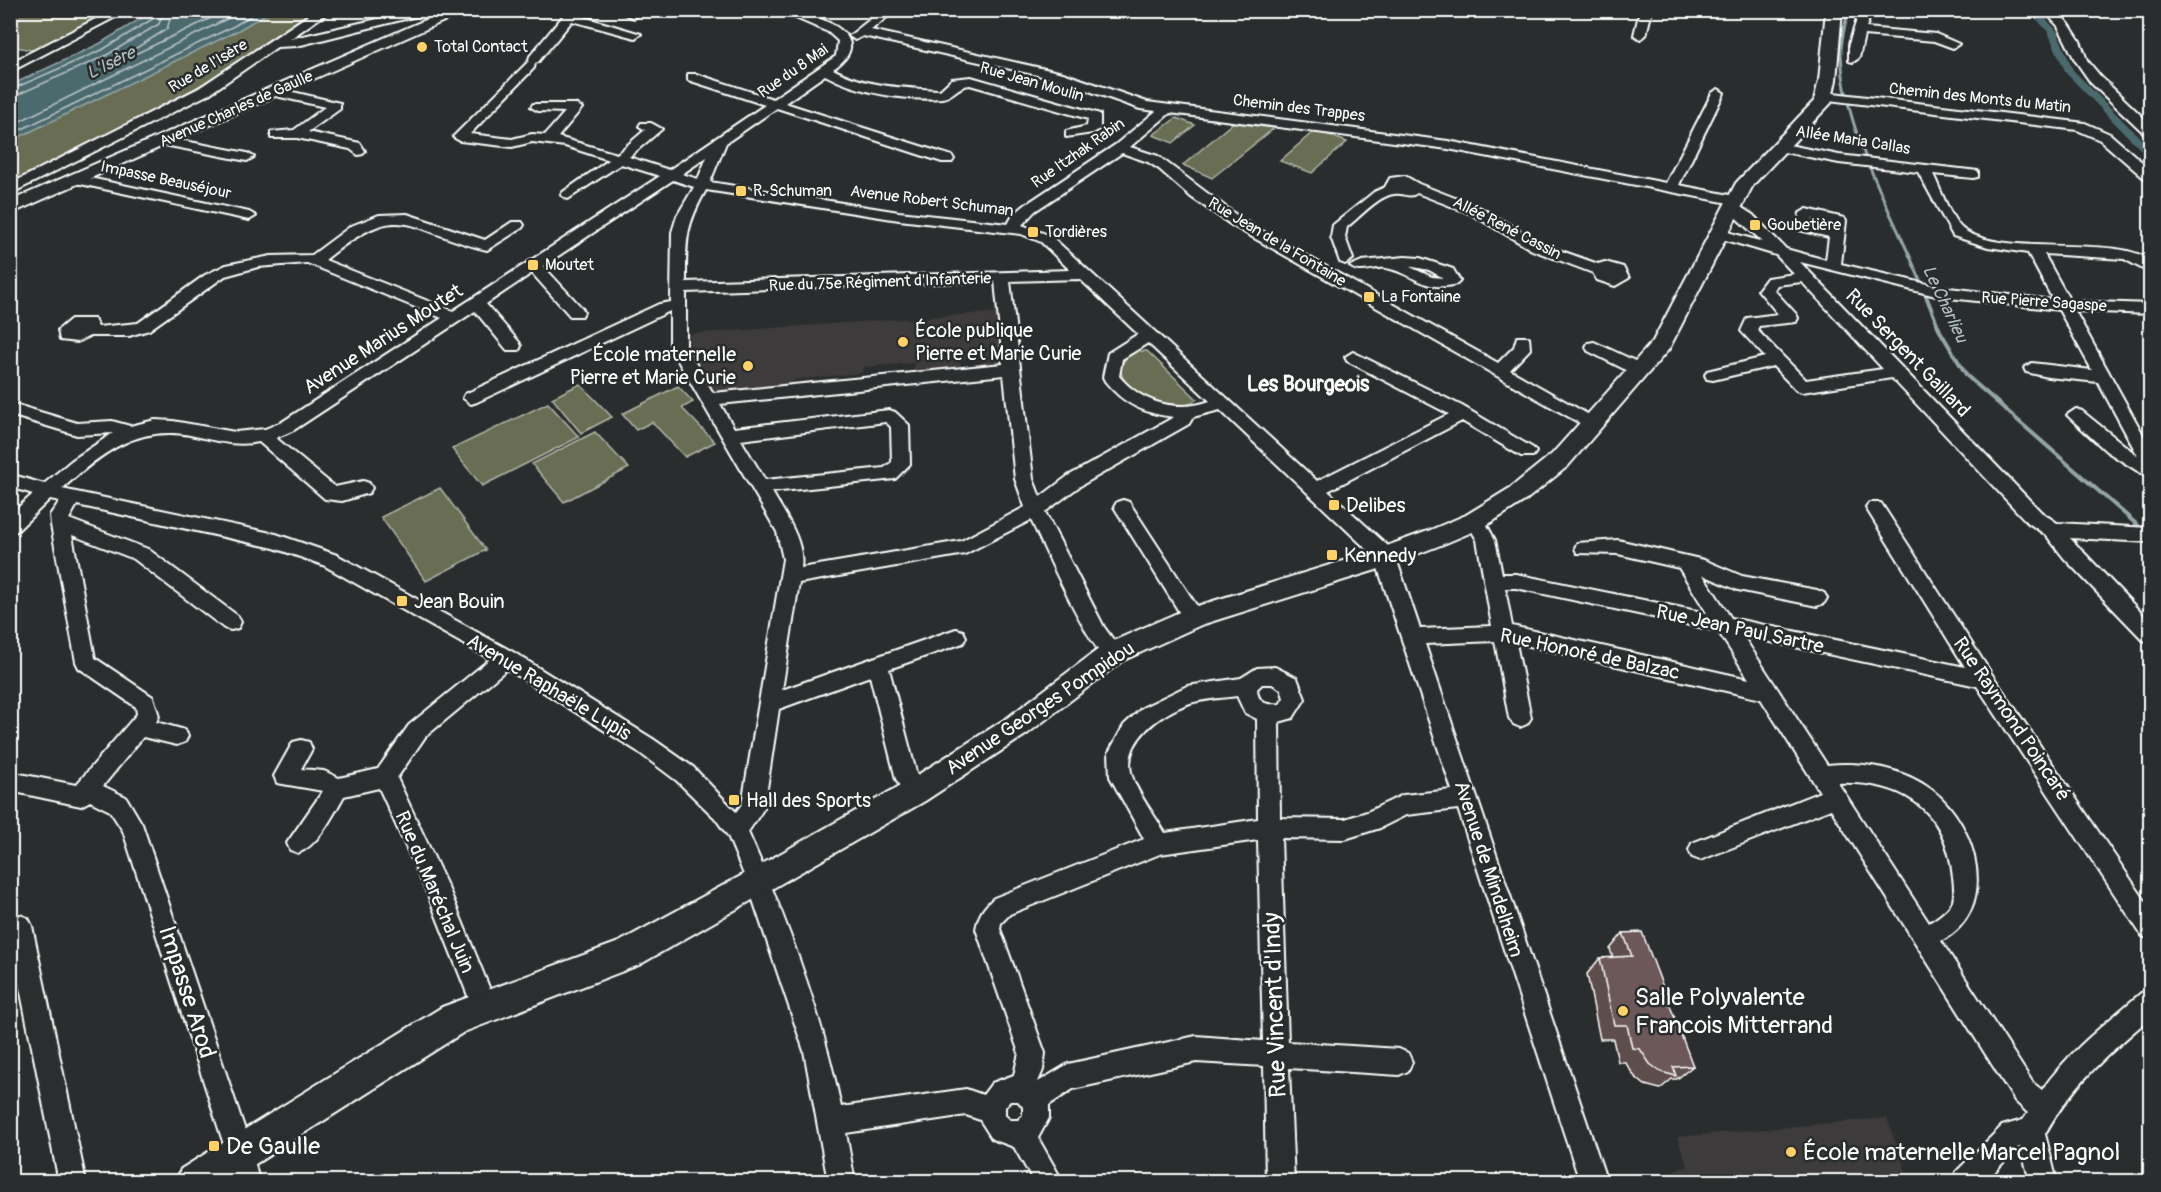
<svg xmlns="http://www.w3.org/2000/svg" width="2161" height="1192" font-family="Pangolin,sans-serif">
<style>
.built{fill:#3e3a3b}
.green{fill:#676d53;stroke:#b3b6a9;stroke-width:1.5}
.water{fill:#4c6a6e;stroke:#94a6a8;stroke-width:1.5}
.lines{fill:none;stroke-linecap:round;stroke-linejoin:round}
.shore{stroke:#b7c3c5;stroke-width:1.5}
.stream-far1{stroke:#94a6a8;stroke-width:3}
.stream{stroke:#94a6a8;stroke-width:4}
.canal{fill:#4c6a6e;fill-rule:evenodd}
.minor-casing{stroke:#fff;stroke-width:4}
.major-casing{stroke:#fff;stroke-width:4}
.minor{fill:#2a2d2e;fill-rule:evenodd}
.major{fill:#2a2d2e;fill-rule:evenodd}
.wall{fill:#5d4d4c;stroke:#fff;stroke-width:1.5}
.building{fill:#6c5958;stroke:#fff;stroke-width:1.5}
.poi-dot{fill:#ffd166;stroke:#2a2d2e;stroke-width:2}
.labels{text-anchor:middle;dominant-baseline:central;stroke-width:5;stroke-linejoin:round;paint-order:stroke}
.far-poi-label{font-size:16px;fill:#fff;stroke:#2a2d2e;text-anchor:start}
.far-street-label{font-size:16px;fill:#fff;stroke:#2a2d2e}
.far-water-label{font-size:18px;font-style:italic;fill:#aebcbe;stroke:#2a2d2e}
.poi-label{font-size:20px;fill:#fff;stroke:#2a2d2e;text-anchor:start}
.street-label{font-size:20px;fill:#fff;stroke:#2a2d2e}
.neighbourhood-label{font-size:21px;font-weight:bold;fill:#fff;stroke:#2a2d2e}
.near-street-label{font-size:24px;fill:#fff;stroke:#2a2d2e}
.near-poi-label{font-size:24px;fill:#fff;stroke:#2a2d2e;text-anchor:start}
</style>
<rect width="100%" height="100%" fill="#2a2d2e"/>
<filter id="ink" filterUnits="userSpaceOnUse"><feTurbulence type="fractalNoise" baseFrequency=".0167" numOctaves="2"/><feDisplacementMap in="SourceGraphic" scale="12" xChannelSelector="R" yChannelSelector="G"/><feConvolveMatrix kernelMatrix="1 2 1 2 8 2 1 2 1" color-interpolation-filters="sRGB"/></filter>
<g filter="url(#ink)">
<!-- built -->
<path class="built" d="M1001,312l4,49 -5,3 -18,2 -2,-8 -20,1 1,8 -47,4v-8l-51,4 -1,6 -68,7 -2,8 -78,5 -23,-41 -3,-18z
M1887,1118l22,63h-230l-5,-12 14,-2 -11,-30z"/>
<!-- green -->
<path class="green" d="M10,11h111l-85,40 -25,-5z
M261,11h51l-105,71 -196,103 -1,-44z
M1176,118l19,7 -22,18 -20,-8z
M1236,120l42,5 -66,53 -29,-13z
M1315,130l32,12 -35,31 -32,-12z
M1135,351h12l50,48c-15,15 -58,2 -70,-14 -4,-5 -6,-12 -7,-18l6,-9z
M580,384l32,33 -31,16 -29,-35z
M678,386l15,16 -11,6 33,34 -30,15 -33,-35 -16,8 -14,-16z
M548,403l31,34 -97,49 -30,-37z
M595,432l34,36 -65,34 -32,-38z
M440,488l46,62 -60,31 -45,-64z"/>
<!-- water -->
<path class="water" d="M155,10l116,1 -34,20 -226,110v-56l88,-41z"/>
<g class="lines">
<!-- shore -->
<path class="shore" d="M173,10l-6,19 -34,21v5l95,-45
M10,90l92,-40 52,-32 3,-8
M10,98l95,-42 54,-32 5,-14
M10,126l235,-116
M10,135l224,-109 26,-16"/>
<!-- stream-far1 -->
<path class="stream-far1" d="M1848,10c-2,13 -7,28 -7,41 2,84 54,164 84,241"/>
<!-- stream -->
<path class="stream" d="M1924,291l16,40 27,45 183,160"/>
<!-- canal -->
<path class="canal" d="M2029,10h9l19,21 16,39 77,78v8l-4,-1 -80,-82 -18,-41z"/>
<defs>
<path id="minor" d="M113,10h16l-119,62v-9z
M316,10h15l-41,29 127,-29h24l-144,36 -20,1 -68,47 -199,100v-10l189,-96z
M568,10h13l-4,5 64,19 -6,4 -63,-17 -34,41 -3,1 -1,5 -64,66 42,5 20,-5 13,1 20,-23 -27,-1 -7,-4 2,-3h42l7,4 -24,29 59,17 28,-24 -6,-4 2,-3h10l11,6 -33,28 40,13 96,-65 -77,-25v-6h8l77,25 63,-43 2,-15 -10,-9 -51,-22c31,0 107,24 56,59 33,18 70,19 107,21l12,-11 19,-2 129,37v15l-7,4 -27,4v-6l21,-5 1,-7 -118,-34c-13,1 -17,12 -28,13 -38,3 -84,-5 -117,-23l-40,28 167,53 2,3 -2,3h-10l-165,-54 -51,35 -16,39 189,30 109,12 5,-9 12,-10 90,-60 41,-34 -16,-2 -85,-30 -192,-43 -8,4 -6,-4 33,-26h14l-25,20 192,43 84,29 301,39 218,42 46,-90 6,-4 6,4 -45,92 61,12 2,3 -6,4 17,11 33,34 40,11 3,-23 -30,-7 -2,-3 3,-14 7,-4 37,9 2,3 -5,43 99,23 113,13 -25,-47 -40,-6 -35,-11 -35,-64 -79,-9 -65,-13v-6l5,-1 60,12 139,16v6l-5,1 -40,-4c7,14 19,48 31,56 41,28 156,4 186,31v12l-26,-14 -80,-5 26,47 80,3v10l-75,-3 75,136v32l-44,-28 -39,-36 9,-6 6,2 56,45 -40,-74 -50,-5 -22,-5 -2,-4 8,-5 60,7 -33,-60 -119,-13 -140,-35 241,250 16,11 93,5v14l-80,-4 80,84v20l-7,-2 -79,-82 -18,-23 -19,-13 -135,-144 -90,14 -6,-2 -23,-24 -60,14 -6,-1 -2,-4 2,-4 58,-14 -24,-26 6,-13 31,-4 -20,-24 9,-12 27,-4 -18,-19 -64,-19 -2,-3 2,-3 5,-1 46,13 -39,-35 5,-4 -281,-54 -278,-36 -40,34 28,9 85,64 255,143 16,-16 3,-10h12l1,12 -20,21 88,50 3,4 -3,4 -6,2 -359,-204 -42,-29 -32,-28 -11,-7 -26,-9 -87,58 -13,14 29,11 266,245 132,-67 -102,-53 -2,-4 8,-5 109,54 71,42 3,4 -3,4h-12l-59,-35 -134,70 60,55 10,18 22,65 72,-3 -15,-86 -11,-19 2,-5h14l13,24 7,34h14l191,39 -28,-45 -61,-14 -41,-1 -2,-5 2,-5 41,-3 86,20 38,16 75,14 7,3 3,5 -3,5 -7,3 -79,-16 -35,-15 28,43 234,49 -99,-159 3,-5h12l110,170 159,235v31l-8,-3 -165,-250 -234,-50 84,129c35,-4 76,3 105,25 45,34 69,119 9,151l92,142 9,7c26,-38 64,-67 99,-97l9,-3v28c-40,34 -80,69 -105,116l12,48h-27l-9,-35 -4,1 -32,34h-32l3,-10 46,-46 21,-6 5,-7 -13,-12 -184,-292 -131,51 -8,-3 -3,-7 3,-7 128,-51 -59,-93 -245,-56 15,75 -4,6 -7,3 -7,-3 -4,-6 -14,-77 -70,3 182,538h-27l-122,-373 -52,6 -26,13 -35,11 -64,-1 7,204 111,7 9,4 4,9 -4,9 -9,4 -110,-7 5,114h-28l-2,-116 -68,-4 -123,27 -24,16v13l-11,20 25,44h-29l-20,-35 -22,-8 -12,-19 -14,-5 -120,18 9,49h-27l-24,-131 -57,-169 -19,-46 -13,-18 -38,-37 -40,-30 -130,-82 -82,68 -28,41 54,116 46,113 -3,9 -9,3 -9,-3 -48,-121 -49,-107 -35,8c-11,19 -25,49 -46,57l-8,-3 -3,-7 36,-52 -46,-8 -3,-7 19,-34 8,-2 8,2 3,7 -11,20 23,2 15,7 39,-9 31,-44 81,-66 -167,-94 -49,-17 -197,-43 -8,14 79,30 90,67 3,6 -3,6 -7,2 -7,-2 -90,-69 -62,-24 23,123 58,39 6,19 -3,6 29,8 3,6 -3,6 -8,3 -34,-8 -40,49 23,11 16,27 110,327 7,31h-27l-6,-31 -103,-320 -13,-20 -20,-10 -9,5 -71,-15v-19l66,13 61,-71 -1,-7 -57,-39 -3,-6 -25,-137 -1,-10 10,-14 -10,-2 -33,32 -7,2v-18l23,-21 -23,-7v-13l34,10 27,-23 42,-28 -36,2 -67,-20v-12l67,20 35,-2 18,5 25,-6 18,1 62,11 30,-3 17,-7 160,-104 -135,-55 -49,4 -33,9 -76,54 -20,6h-39l-13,6 -17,-2 -2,-10 13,-11h23l4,8 40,-4 67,-48 21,-10 45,-9 41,-1 39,-29 28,-11 28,-1 78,26 27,-18h10l2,3 -2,3 -35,22c-83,-20 -83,-54 -162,10l128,51 207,-135 -39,-12 -53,35 -7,-4 2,-3 46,-32 -44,-14 -33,-4 -20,5 -52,-6 -7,-4 76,-76 1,-5zM707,157l-9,22 -16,-5zM673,180l21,7 -17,29 -5,16 -1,70 -12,2 -194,90 -2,4 8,6 6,-2 193,-91v36l107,185 6,27 -41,245 -6,8 -43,-45 -40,-28 -140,-87 -176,-97 -61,-21 -214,-45c38,-35 74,-64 128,-54 23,5 45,12 69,7l66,57 17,2 27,-8 3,-5 -3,-5 -6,-2 -28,6 -59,-49 18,-8 181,-119 32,39h12l2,-4 -2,-4 -33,-38 46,-31 38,43h12l2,-4 -2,-4 -39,-42zM706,190l193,30 122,14 20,8 29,28 -384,12c0,-42 -1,-55 20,-92zM1813,219l18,4v5l-19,-4zM1080,279l58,55 -30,19 -5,24 2,4c18,23 40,33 69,36l-106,59 -28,21 -7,-18 -23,-198zM995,281l8,83 -290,29 -27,-46v-55zM1802,282l81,87 -77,11 -49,-50 2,-4 37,-4 2,-4 -2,-4 -22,-24 3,-5zM1148,343l62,58c-33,12 -69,2 -91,-25l3,-17zM1004,375l11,104 10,28 -64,34 -160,27c4,-27 -16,-53 -29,-76l123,-13 15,-15 -1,-39 -14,-13 -6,-2 -155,18 -14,-24zM1220,410l154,146 78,234 -49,5 -36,17 -22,7 -65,-1 -1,-96 14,-4 12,-19 -8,-21 -22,-11 -18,1 -16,10 -54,8 -45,22 -18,17 -15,27 1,25 34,62 -150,59c-11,10 -15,16 -18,31l43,124 -5,22 -22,8 -9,12 -17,-6 -125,18c-19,-94 -54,-187 -93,-275l16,-24 15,-99 91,-33 26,103 11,20 8,3 8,-3 3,-7 -9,-16 -28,-107 74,-26 3,-6 -3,-6 -7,-2 -174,61 17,-107 166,-29 66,-34c12,25 58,128 76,139 4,3 9,1 13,0l3,-6 -19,-26 -59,-115 35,-26 109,-62 4,-7zM886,422l5,5 1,35 -8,6 -119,12 -24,-40zM1505,588h11l202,43 31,48 -237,-53zM1262,684h10l9,5 3,9 -4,6c-13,1 -22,0 -23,-15zM1237,696l8,17 12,6 1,100 -93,14c-10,-18 -27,-38 -33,-57 -11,-35 29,-63 58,-73 14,-4 32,-5 47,-7zM1838,783c27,-1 54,3 76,18 26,19 36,46 39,76 1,8 2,17 0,24 -4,9 -16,17 -24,22zM1258,840l5,201 -67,-5 -128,28 -30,18 5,-12 2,-17 -45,-124 1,-6 9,-9 150,-60zM1010,1101h8l5,6v8l-5,5h-8l-5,-5v-8z
M614,10h21l5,4 -6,4z
M1640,10h12l-6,25 -6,4 -6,-4z
M1860,10h12l-6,18 70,6 23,10 -6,4 -19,-7 -70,-6 -5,23 -6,4 -4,-1v-17z
M2043,10h13l13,14 11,17 7,19 14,17 49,47v11l-5,-1 -54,-51 -16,-23 -17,-34z
M276,88l64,15v6l-32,23 52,11 5,8 -2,3 -5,1 -8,-6 -53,-11h-26v-6l23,-2 31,-23 -54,-12v-6z
M1825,92l260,31 25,11 40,35v11l-5,-1 -45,-39 -23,-10 -257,-31v-6z
M164,137l83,16 7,4 -7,4 -88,-17 -2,-3z
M76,175l173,37 7,4 -7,4 -178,-38 -2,-3z
M1405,176l14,8 62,24 61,36 56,20 7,-2 18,5 6,11 -14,8 -18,-6 -4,-7 -61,-23 -61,-36 -54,-21c-8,6 -14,-1 -23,1 -16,2 -34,23 -47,33l-2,10 8,22 -8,5 -5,-2 -9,-25 2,-12 41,-33 11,-5 5,-9z
M1405,257l15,1 33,11 7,12 -3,3c-33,9 -43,-11 -71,-16 -11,-2 -28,7 -36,-2l12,-5zM1408,266l21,4 14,8 -11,-1z
M1594,342l54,25 2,4 -8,5 -6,-1 -48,-24 -2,-4 2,-4z
M1123,500l6,2 71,109 3,6 -3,6 -7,2 -7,-2 -72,-116 3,-5z
M20,915l8,3 4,8 54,256h-27l-49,-244v-18z"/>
<path id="major" d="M448,10h21l-459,204v-13z
M1826,10h16l-6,70 -5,23 -78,82 -84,164 -101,117 -42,34 -42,27 -38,16 -70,27 -175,55 -79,36 -95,73 -102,67 -286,164 -175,67 -237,150h-51l5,-13 261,-162 177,-65 129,-70 157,-89 102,-65 97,-73 80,-35 175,-54 69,-25 38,-16 44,-27 42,-34 101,-113 83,-158 78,-82 5,-21z"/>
</defs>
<!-- minor casing -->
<use href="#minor" class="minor-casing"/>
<!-- major casing -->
<use href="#major" class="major-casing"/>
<!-- minor -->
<use href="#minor" class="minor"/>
<!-- major -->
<use href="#major" class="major"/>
</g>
<!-- wall -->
<path class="wall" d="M1623,933l70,133 -16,13h-5l-12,10 -15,-4 -10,-8 -10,-15h-7l-5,-23h-13l-13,-65 13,-16h13l-3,-9z"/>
<!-- building -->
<path class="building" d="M1642,932l51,134 -20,1 3,9 -15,-4 -11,-8 -10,-15 -8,-1 -5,-23h-13l-14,-67 32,-2 -9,-23z"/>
</g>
<!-- markers -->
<g class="poi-dot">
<circle cx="422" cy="47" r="6"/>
<rect x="735" y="185" width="12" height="12" rx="3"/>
<rect x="1749" y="219" width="12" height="12" rx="3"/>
<rect x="1027" y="226" width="12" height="12" rx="3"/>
<rect x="527" y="259" width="12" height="12" rx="3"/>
<rect x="1363" y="291" width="12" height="12" rx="3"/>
<circle cx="903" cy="342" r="6"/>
<circle cx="748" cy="366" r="6"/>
<rect x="1328" y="499" width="12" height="12" rx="3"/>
<rect x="1326" y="549" width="12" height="12" rx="3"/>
<rect x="396" y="595" width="12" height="12" rx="3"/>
<rect x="728" y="794" width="12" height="12" rx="3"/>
<circle cx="1623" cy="1011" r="6"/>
<rect x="208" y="1140" width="12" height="12" rx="3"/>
<circle cx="1791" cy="1152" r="6"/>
</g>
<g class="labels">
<!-- far-poi labels -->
<g class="far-poi-label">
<text x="434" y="47">Total Contact</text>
<text x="753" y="191">R. Schuman</text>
<text x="1767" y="225">Goubetière</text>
<text x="1045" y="232">Tordières</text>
<text x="545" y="265">Moutet</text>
<text x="1381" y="297">La Fontaine</text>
</g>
<!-- far-street labels -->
<g class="far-street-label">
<text transform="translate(208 66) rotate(-31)">Rue de l'Isère</text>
<text transform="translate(793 71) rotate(-35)">Rue du 8 Mai</text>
<text transform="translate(1032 82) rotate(16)">Rue Jean Moulin</text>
<text transform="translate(1980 98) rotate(6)">Chemin des Monts du Matin</text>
<text transform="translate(1299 108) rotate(7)">Chemin des Trappes</text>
<text transform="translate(236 109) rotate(-24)">Avenue Charles de Gaulle</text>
<text transform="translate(1853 140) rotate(9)">Allée Maria Callas</text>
<text transform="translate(1078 153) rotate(-35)">Rue Itzhak Rabin</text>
<text transform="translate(166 180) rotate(12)">Impasse Beauséjour</text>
<text transform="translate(932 201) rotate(7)">Avenue Robert Schuman</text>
<text transform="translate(1507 228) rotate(27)">Allée René Cassin</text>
<text transform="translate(1277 242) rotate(31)">Rue Jean de la Fontaine</text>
<text transform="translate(880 282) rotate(-2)">Rue du 75e Régiment d'Infanterie</text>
<text transform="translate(2044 302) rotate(4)">Rue Pierre Sagaspe</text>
</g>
<!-- far-water labels -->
<g class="far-water-label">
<text transform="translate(111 63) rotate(-26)">L'Isère</text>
<text transform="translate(1945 304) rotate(65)">Le Charlieu</text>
</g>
<!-- poi labels -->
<g class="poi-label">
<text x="915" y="330">École publique<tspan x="915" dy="23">Pierre et Marie Curie</tspan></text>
<text x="736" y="354" text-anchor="end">École maternelle<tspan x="736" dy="23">Pierre et Marie Curie</tspan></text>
<text x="1346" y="505">Delibes</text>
<text x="1344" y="555">Kennedy</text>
<text x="414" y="601">Jean Bouin</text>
<text x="746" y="800">Hall des Sports</text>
</g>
<!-- street labels -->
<g class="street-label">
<text transform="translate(383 339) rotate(-33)">Avenue Marius Moutet</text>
<text transform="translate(1908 353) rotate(46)">Rue Sergent Gaillard</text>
<text transform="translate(1740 629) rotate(12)">Rue Jean Paul Sartre</text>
<text transform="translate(1590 654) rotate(12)">Rue Honoré de Balzac</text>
<text transform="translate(549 687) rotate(31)">Avenue Raphaële Lupis</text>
<text transform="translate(1040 708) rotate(-34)">Avenue Georges Pompidou</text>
<text transform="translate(2012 719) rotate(56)">Rue Raymond Poincaré</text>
<text transform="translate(1489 869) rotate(72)">Avenue de Mindelheim</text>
<text transform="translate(435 892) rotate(67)">Rue du Maréchal Juin</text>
</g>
<!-- neighbourhood labels -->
<g class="neighbourhood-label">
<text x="1308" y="384">Les Bourgeois</text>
</g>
<!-- near-street labels -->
<g class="near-street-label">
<text transform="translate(187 992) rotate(72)">Impasse Arod</text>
<text transform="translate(1275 1005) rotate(-92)">Rue Vincent d'Indy</text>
</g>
<!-- near-poi labels -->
<g class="near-poi-label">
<text x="1635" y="997">Salle Polyvalente<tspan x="1635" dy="28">Francois Mitterrand</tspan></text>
<text x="226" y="1146">De Gaulle</text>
<text x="1803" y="1152">École maternelle Marcel Pagnol</text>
</g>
</g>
<!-- margin -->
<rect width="2161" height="1192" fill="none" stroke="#2a2d2e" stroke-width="36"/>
<rect x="18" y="18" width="2125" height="1156" fill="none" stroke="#fff" stroke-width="2" filter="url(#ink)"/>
</svg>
